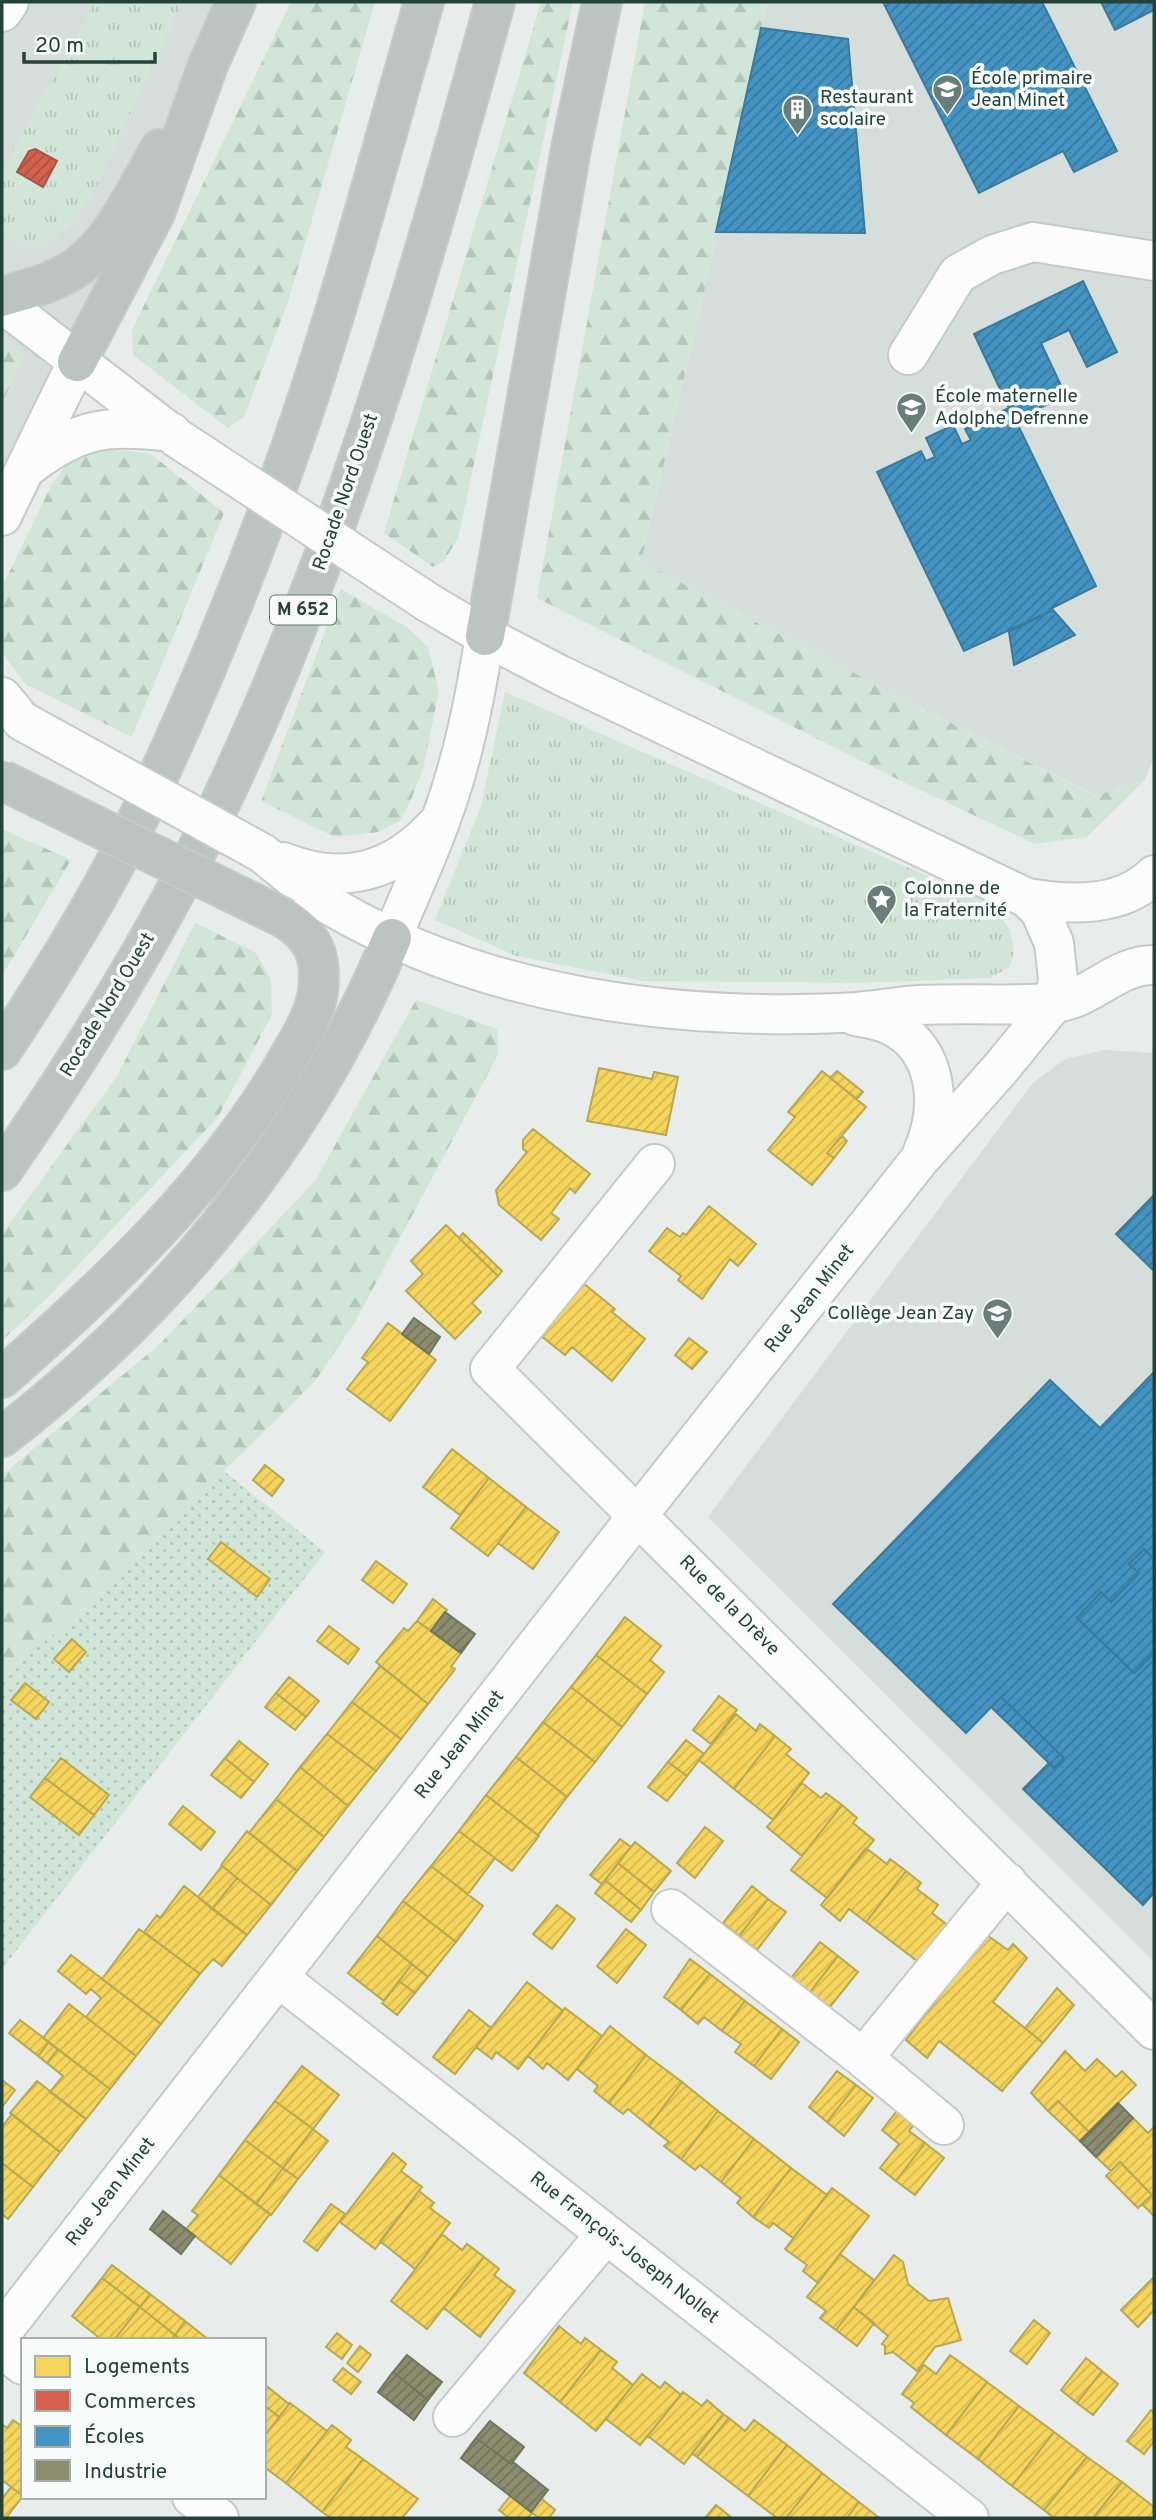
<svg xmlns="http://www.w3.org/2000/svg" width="1156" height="2520" font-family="Overpass,sans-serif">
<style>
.built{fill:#d6dedb}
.grass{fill:url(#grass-tufts)}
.forest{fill:url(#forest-firs)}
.garden{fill:url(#garden-dots)}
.homes{fill:url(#homes-hatch);stroke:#b7a952;stroke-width:2}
.shops{fill:url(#shops-hatch);stroke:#a15747;stroke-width:2}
.schools{fill:url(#schools-hatch);stroke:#3a7b9a;stroke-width:2}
.industry{fill:url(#industry-hatch);stroke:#6d765e;stroke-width:2}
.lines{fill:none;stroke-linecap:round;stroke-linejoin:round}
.minor-casing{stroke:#c5cac8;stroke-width:42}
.highway-casing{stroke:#c3ccc9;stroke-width:42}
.minor{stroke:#fcfcfc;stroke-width:38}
.highway{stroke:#bcc4c2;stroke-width:38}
.minor-bridge-casing{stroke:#c5cac8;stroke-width:42;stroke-linecap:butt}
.highway-bridge-casing{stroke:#c3ccc9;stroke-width:42;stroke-linecap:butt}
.minor-bridge{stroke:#fcfcfc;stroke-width:38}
.highway-bridge{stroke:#bcc4c2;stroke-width:38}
.labels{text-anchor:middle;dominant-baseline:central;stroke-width:7;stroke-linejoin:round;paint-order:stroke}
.shield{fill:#f7fbf9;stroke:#637a73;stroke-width:2}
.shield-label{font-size:18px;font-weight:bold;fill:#24423a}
.poi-label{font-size:19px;fill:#24423a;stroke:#f7fbf9;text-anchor:start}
.street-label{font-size:19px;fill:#24423a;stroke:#f7fbf9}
</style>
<defs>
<pattern id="grass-tufts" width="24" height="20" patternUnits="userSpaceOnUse" patternTransform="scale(1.75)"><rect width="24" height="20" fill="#d1e6d8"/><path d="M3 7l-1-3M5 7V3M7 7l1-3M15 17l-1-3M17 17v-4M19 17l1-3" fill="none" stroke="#b3c6ba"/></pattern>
<pattern id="forest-firs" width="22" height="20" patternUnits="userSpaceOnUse" patternTransform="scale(1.75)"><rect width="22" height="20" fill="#d1e6d8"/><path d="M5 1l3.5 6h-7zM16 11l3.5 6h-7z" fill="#b3c6ba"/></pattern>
<pattern id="garden-dots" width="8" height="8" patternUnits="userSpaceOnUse" patternTransform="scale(1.75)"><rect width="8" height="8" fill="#d1e6d8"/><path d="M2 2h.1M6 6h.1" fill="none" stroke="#b3c6ba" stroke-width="1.8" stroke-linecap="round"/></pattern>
<pattern id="homes-hatch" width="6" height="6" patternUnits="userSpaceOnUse" patternTransform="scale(1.75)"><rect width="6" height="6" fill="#f6d55c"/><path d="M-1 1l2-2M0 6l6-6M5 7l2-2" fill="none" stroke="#d3b851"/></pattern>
<pattern id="shops-hatch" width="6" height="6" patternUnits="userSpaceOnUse" patternTransform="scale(1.75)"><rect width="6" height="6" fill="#d6604d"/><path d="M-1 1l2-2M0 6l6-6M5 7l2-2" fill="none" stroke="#ad5141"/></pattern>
<pattern id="schools-hatch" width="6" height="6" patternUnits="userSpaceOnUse" patternTransform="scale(1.75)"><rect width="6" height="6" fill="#4393c3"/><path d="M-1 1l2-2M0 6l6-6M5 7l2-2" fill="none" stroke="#387a9f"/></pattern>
<pattern id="industry-hatch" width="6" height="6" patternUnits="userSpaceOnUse" patternTransform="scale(1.75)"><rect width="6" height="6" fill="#8c8c6e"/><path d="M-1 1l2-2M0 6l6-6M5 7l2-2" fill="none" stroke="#72745b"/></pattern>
</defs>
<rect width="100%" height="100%" fill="#e8edeb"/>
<!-- built -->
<path class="built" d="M2,2h234l-234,486z
M767,2h387v754l-9,24 -48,16 -176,-88 -280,-146 64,-274z
M1104,1050l50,3v909l-446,-445 325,-434 32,-24z"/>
<!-- grass -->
<path class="grass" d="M95,2h87l-86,185 -28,41 -29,18 -37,-8v-67z
M505,692l489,213c14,21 25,36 16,62l-20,11 -132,5 -214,-2 -128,-25 -81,-36 46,-114z"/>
<!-- forest -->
<path class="forest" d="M291,2h84l-87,300 -44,115 -16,11 -95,-73 -1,-25z
M541,2h32l-115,536 -14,23 -11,6 -49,-34z
M645,2h122l-62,286 -64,274 280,146 175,88 49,-16 -58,57 -52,7 -136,-64 -362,-182z
M2,336l23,20 -23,46z
M108,448l43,6 73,59 -92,224 -107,-53 -23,-32v-65l50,-103 18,-24z
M341,589l66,38 21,20 11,44 -16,79 -13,32 -10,19 -22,11 -43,5 -74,-36z
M2,829l69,31 -69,116z
M195,923l60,29 16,27 1,36 -54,102 -170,180 -46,44v-107l115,-158z
M416,1000l81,29 1,26 -143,267 -39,58 -224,222 -90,75v-202l158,-131 155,-163z"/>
<!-- garden -->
<path class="garden" d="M224,1471l101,81 -323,417v-292l90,-75z"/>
<!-- homes -->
<path class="homes" d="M599,1068l53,11 2,-7 24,5 -12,58 -79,-14z
M822,1071l44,36 -39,46 7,5 -22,27 -44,-35 27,-33 -7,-5z
M837,1071l26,21 -6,7 -27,-21z
M533,1129l57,45 -15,19 -5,-5 -19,25 8,6 -18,21 -42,-35 -3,-15 31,-38 -4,-3v-9z
M842,1136l5,5 -13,17 -7,-5z
M709,1206l47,38 -18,22 -8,-7 -28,40 -24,-19 3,-4 -32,-25 18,-23 13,9 3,-4 3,2z
M446,1225l52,51 -26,27 9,9 -26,27 -49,-48 17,-17 -12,-13z
M463,1233l39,38 -4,5 -39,-38z
M577,1278l38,31 -3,3 33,27 -33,42 -40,-34 -7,8 -30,-24z
M388,1323l48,37 -46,61 -43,-32 21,-27 -6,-4z
M689,1338l18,14 -15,17 -17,-14z
M452,1449l37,29 -29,37 -37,-28z
M265,1465l19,15 -12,16 -19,-16z
M489,1478l37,29 -38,49 -37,-28z
M526,1507l33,25 -26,37 -35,-26z
M221,1542l49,37 -13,18 -49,-38z
M376,1561l31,23 -14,19 -31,-23z
M433,1599l14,11 -16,21 -14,-10z
M625,1617l36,29 -11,14 14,12 -17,22 -51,-39z
M417,1621l44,32 -10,14 4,2 -27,35 -52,-42 28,-34 4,3z
M329,1626l30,23 -11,15 -31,-23z
M72,1639l14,13 -17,20 -15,-13z
M596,1655l51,39 -25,33 -51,-40z
M380,1666l48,38 -27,35 -49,-37z
M289,1677l30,24 -13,16 -30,-24z
M25,1683l24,19 -13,17 -25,-19z
M571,1687l51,40 -27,35 -52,-40z
M276,1693l30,24 -11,13 -30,-23z
M719,1696l18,14 -26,34 -18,-14z
M352,1702l49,37 -25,32 -49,-37z
M736,1714l20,17 4,-7 15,12 -41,53 -35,-29z
M543,1722l52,40 -28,35 -51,-40z
M327,1734l49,37 -28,35 -48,-39z
M775,1736l16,13 -5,5 23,19 -36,47 -39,-31z
M686,1740l18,14 -17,22 -19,-14z
M239,1741l29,23 -14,18 -29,-24z
M516,1757l51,40 -29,38 -52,-40z
M61,1758l48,37 -15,20 -49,-37z
M225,1758l29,24 -13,16 -30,-23z
M668,1762l19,14 -20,25 -19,-14z
M300,1767l48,39 -24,31 -48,-38z
M45,1778l49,37 -15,20 -49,-38z
M802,1783l19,15 5,-5 16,12 -40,51 -35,-29z
M486,1795l53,41 -27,35 -53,-40z
M276,1799l48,38 -27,34 -48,-38z
M842,1805l15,13 -4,5 21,17 -47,58 -36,-28z
M183,1806l32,26 -14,18 -32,-26z
M705,1827l18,14 -28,37 -18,-15z
M247,1831l50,40 -26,34 -50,-40z
M459,1831l36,27 -27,36 -37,-28z
M620,1839l11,8 -29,37 -12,-9z
M635,1842l36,29 -17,21 -36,-29z
M866,1848l21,16 3,-5 16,12 -40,51 -17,-13 -9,12 -19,-16z
M618,1863l36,29 -13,18 -36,-30z
M222,1866l15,12 -25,31 -14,-12z
M431,1866l52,40 -27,36 -53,-41z
M906,1871l15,12 -4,6 21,16 -6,8 18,14 -29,37 -55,-42z
M237,1878l34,27 -24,30 -35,-26z
M605,1880l36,30 -10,12 -36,-29z
M184,1886l63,49 -25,31 -9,-7 -13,15 -56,-42 13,-17 3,3z
M752,1886l16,13 -29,37 -16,-13z
M768,1899l18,13 -29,38 -18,-14z
M403,1901l53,41 -28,35 -51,-41z
M557,1905l18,14 -23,30 -19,-15z
M139,1929l61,45 -39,50 -59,-45z
M626,1929l20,16 -29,38 -20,-17z
M987,1935l21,15 5,-6 14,14 -34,44 50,41 -41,48 -63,-50 -12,17 -21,-18z
M377,1936l35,28 -28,37 -36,-28z
M820,1942l18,14 -28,36 -19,-14z
M71,1955l90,69 -25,32 -50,-39 15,-19 -10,-9 -5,5 -28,-23z
M838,1956l20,16 -29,36 -19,-16z
M690,1959l20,15 -29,36 -17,-13z
M412,1964l16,13 -13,16 -16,-12z
M710,1974l35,27 -23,30 -18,-14 -6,7 -17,-14z
M399,1981l16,12 -18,22 -15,-12z
M527,1982l36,29 -45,58 -22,-17 -4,7 -16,-12z
M1057,1988l17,17 -31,38 -18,-15z
M745,2001l37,28 -28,37 -19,-14 6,-8 -19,-13z
M69,2004l67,52 -26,33 -67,-51z
M565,2008l37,28 -34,44 -21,-17 -4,6 -15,-13z
M469,2010l22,18 -36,46 -22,-17z
M20,2020l29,22 -11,14 -29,-23z
M610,2026l36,29 -37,48 -15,-12 4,-5 -21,-17z
M782,2029l17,13 -28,37 -17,-13z
M49,2042l9,7 -11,14 -9,-7z
M58,2049l52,40 -24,30 -36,-27 13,-16 -16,-13z
M1065,2051l20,20 12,-12 19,18 6,-6 14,14 -47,47 -31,-31 -10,10 -17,-18z
M646,2055l36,27 -33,44 -21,-17 -5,5 -14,-11z
M302,2066l37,29 -26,34 -38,-28z
M837,2071l19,14 -29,37 -18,-15z
M2,2080l13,10 -13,17z
M37,2081l49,38 -26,33 -50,-39z
M682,2082l36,29 -37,48 -17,-13 5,-4 -20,-16z
M856,2085l17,13 -29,38 -17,-14z
M275,2101l38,28 -30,39 -38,-28z
M1058,2101l31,31 -9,9 -32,-30z
M900,2107l17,13 -8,11 16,12 -29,38 -16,-13 19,-24 -17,-14z
M718,2111l36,28 -33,43 -21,-17 -5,5 -14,-11z
M12,2114l48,38 -27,35 -31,-24v-36z
M1133,2118l15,15 6,-6v66l-2,2 -32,-33 -9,9 -15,-14z
M313,2129l15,12 -30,38 -15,-11z
M754,2139l37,29 -38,49 -16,-14 4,-5 -20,-16z
M245,2140l38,28 -27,36 -37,-29z
M925,2143l19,15 -29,37 -19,-14z
M393,2153l13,11 -5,7 21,16 -47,62 -35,-27z
M1120,2162l32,33 -14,13 -32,-32z
M2,2163l31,24 -25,32 -6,-5z
M283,2168l15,11 -27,36 -15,-11z
M791,2168l36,27 -34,43 -20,-15 -4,5 -16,-11z
M219,2175l51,39 -39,50 -45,-35 12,-14 -6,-4z
M832,2188l37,28 -51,67 -15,-12 4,-6 -22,-16z
M419,2191l15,12 -4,5 20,15 -35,46 -35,-28z
M1154,2193v23l-12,-12z
M331,2204l14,10 -28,37 -13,-10z
M442,2234l20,16 5,-6 17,13 -57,72 -36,-28z
M840,2254l34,26 -38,50 -16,-12 6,-7 -19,-14z
M894,2255l9,7 5,22 21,17 19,-3 13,42 -26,7 -18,24 -24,-19 -8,2v-8l-3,-2 6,-8 -34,-29z
M484,2257l15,12 -5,6 21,16 -35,46 -36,-29z
M112,2265l38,29 -10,13 -38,-29z
M1154,2277v33l-16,17 -17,-17z
M102,2278l38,29 -26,33h-12l-30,-24z
M150,2294l35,27 -10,14 -35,-28z
M140,2307l35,28 -4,5h-57z
M854,2307l20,16 -17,23 -21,-16z
M1034,2320l16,13 -23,31 -17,-13z
M185,2321l24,19h-27l-7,-5z
M559,2326l22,18 4,-6 16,12 -41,52 -36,-29z
M337,2333l15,12 -10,14 -16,-12z
M360,2346l11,9 -13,17 -11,-9z
M601,2350l16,12 -5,6 21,17 -37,46 -36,-29z
M950,2355l37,27 -41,53 -35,-28 3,-4 -12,-9 22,-29 12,9z
M1086,2358l16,13 -25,32 -16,-13z
M343,2368l18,14 -10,12 -18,-14z
M1102,2371l16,13 -25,31 -16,-12z
M642,2374l18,14 5,-6 16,13 -41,50 -34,-26z
M987,2382l32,24 -41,53 -32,-24z
M264,2384l25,20 -10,13 -15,-12z
M683,2392l19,14 5,-6 16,14 -39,50 -36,-28z
M290,2403l37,28 -41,52 -22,-16v-30z
M264,2405l15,12 -15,20z
M1019,2406l35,26 -42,54 -34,-27z
M1151,2410l3,2v29l-10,13 -17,-13z
M723,2414l6,4 -32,39 -5,-4z
M729,2418l16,13 9,-11 33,25 -39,51 -51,-39z
M13,2420l10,7v69l-21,-16v-56l5,4z
M332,2425l19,15 -5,7 17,12 -41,53 -36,-29z
M1054,2432l33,25 -43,53 -32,-24z
M787,2445l35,28 -36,45h-9l-29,-22z
M1087,2457l35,25 -29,36h-39l-10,-8z
M363,2459l55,40 -16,19h-71l-9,-6z
M822,2473l37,29 -12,16h-61z
M1122,2482l32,25v11h-61z
M11,2487l12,9 -17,22h-4v-19z
M511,2495l21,18 -4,5h-19l-10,-8z
M541,2498l14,12 -6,8h-10l-8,-6z
M859,2502l19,15 2,1h-33z
M716,2505l15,12 -1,1h-25z"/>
<!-- shops -->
<path class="shops" d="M35,149l22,12 -14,26 -26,-15 12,-21z"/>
<!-- schools -->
<path class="schools" d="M883,2h159l75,149 -43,21 -11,-21 -84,42z
M1101,2h53v8l-39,20z
M761,28l87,11 17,194 -149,-1z
M1083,281l34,71 -30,15 -18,-37 -28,13 25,53 -51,23 81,167 -44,22 1,2 -89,41 -87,-179 44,-21 5,10 9,-4 -9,-19 27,-13 9,19 9,-4 -6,-11 44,-21 -35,-74z
M1053,610l22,25 -61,30 -5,-33z
M1154,1195v76l-38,-37z
M1154,1372v185l-1,1 -9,-9 -15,15 10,9 -28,29 -10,-10 -24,26 57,55 20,-20v240l-11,12 -120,-116 26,-26 5,5 10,-10 -63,-61 -35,36 -133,-129 217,-224 50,48z
M1144,1549l9,9 1,-1v96l-20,20 -57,-55 24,-26 10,10 28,-29 -10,-9z
M1001,1697l63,61 -10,10 -63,-61z"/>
<!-- industry -->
<path class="industry" d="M414,1318l26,19 -11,17 -27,-20z
M445,1612l30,22 -14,19 -30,-22z
M1118,2103l15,15 -37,39 -16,-16z
M163,2211l32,25 -14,18 -31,-25z
M407,2355l35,27 -14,18 -35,-28z
M393,2372l35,28 -14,20 -36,-28z
M490,2421l34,26 -13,17 -35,-26z
M476,2438l35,26 2,-2 35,28 -17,22 -70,-54z"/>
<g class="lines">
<defs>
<path id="minor" d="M2,12l7,-10
M2,303l175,135
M908,355l50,-81 34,-19 41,-13 121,19
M29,466c51,-39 80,-42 142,-34
M2,516l75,-154
M2,697l20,24
M262,853c24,19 49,42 76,57 150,86 332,110 502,103 27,-1 53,-6 79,-8 44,-2 89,1 133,-2 38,-2 64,-39 102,-38
M283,862c60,24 111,10 153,-37
M1027,898c43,7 94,10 127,-23
M392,938c16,-40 35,-79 49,-119 22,-59 34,-121 44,-183
M855,1016c12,2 26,4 37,10 47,24 50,82 31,125
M655,1164l-165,205 664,661
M671,1909l192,149 81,67
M279,1978l690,540
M863,2058l144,-176
M2,2332l636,-817 282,-356 81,-91 53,-65 4,-24 -4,-36 -14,-32 -13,-13 -467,-223 -75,-39 -56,-33
M2,2349l21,16
M453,2417l153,-183
M192,2497l27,21"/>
<path id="highway" d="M2,297c25,-8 53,-14 75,-30 37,-25 60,-80 83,-118
M77,362l78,-149 53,-148 28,-63
M485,636l87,-493 30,-141
M2,1050c56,-85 111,-174 153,-267 57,-122 107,-248 150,-376 44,-133 80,-270 119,-405
M2,1171c89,-128 171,-262 235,-404 113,-246 187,-506 258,-765
M2,1378c106,-93 215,-196 286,-319 12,-21 27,-44 30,-68 4,-35 -4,-53 -32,-72
M2,1437c169,-130 308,-301 390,-499"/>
</defs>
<!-- minor casing -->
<use href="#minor" class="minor-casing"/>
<!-- highway casing -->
<use href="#highway" class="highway-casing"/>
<!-- minor -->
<use href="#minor" class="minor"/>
<!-- highway -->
<use href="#highway" class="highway"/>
<defs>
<path id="minor-bridge" d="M177,438l252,165
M22,721l240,132"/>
<path id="highway-bridge" d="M2,780l284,139"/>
</defs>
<!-- minor-bridge casing -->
<use href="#minor-bridge" class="minor-bridge-casing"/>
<!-- highway-bridge casing -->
<use href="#highway-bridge" class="highway-bridge-casing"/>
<!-- minor-bridge -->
<use href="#minor-bridge" class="minor-bridge"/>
<!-- highway-bridge -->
<use href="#highway-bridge" class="highway-bridge"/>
</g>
<!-- icons -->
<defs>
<symbol id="school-pin" viewBox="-11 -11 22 30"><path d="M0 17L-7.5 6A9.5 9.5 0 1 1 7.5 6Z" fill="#697e78" stroke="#f7fbf9"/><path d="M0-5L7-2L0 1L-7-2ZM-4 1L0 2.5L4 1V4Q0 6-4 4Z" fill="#fff"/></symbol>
<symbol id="building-pin" viewBox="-11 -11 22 30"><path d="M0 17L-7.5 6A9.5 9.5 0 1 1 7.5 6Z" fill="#697e78" stroke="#f7fbf9"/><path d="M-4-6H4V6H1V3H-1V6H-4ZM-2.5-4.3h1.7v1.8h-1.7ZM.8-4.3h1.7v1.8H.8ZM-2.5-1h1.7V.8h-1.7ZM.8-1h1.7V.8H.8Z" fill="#fff"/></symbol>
<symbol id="sight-pin" viewBox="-11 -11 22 30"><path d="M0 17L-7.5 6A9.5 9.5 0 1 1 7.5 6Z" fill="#697e78" stroke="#f7fbf9"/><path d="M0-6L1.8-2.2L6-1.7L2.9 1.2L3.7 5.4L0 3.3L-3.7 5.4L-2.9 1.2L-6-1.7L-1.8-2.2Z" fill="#fff"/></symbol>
</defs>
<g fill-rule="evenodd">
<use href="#school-pin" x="930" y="72" width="35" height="47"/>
<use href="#building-pin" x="780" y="92" width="35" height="47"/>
<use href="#school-pin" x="894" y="390" width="35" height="47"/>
<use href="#sight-pin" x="864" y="882" width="35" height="47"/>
<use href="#school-pin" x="980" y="1296" width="35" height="47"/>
</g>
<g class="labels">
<!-- shield labels -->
<rect class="shield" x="270" y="595.5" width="66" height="29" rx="5"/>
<g class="shield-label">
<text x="303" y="610">M 652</text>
</g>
<!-- poi labels -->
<g class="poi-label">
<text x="971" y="79">École primaire<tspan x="971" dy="22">Jean Minet</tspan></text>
<text x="820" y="98">Restaurant<tspan x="820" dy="22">scolaire</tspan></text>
<text x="935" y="397">École maternelle<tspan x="935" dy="22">Adolphe Defrenne</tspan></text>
<text x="904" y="889">Colonne de<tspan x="904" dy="22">la Fraternité</tspan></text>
<text x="974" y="1314" text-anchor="end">Collège Jean Zay</text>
</g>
<!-- street labels -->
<g class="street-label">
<text transform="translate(346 492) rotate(-71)">Rocade Nord Ouest</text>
<text transform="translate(108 1005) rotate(-59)">Rocade Nord Ouest</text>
<text transform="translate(810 1299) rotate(-52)">Rue Jean Minet</text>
<text transform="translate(729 1606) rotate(45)">Rue de la Drève</text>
<text transform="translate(460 1745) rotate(-52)">Rue Jean Minet</text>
<text transform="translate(111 2192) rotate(-52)">Rue Jean Minet</text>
<text transform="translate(624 2248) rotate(38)">Rue François-Joseph Nollet</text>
</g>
</g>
<!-- border -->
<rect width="1156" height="2520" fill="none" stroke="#24423a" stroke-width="7"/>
<!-- legend -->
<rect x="21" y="2338" width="245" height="161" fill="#f7fbf9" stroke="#a3b1ad" stroke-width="2"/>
<rect x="35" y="2356" width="35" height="21" fill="#f6d55c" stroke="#a3b1ad" stroke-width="2"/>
<text x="84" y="2373" font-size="21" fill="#24423a">Logements</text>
<rect x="35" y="2390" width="35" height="21" fill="#d6604d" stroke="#a3b1ad" stroke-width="2"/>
<text x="84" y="2408" font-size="21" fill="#24423a">Commerces</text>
<rect x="35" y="2426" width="35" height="21" fill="#4393c3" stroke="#a3b1ad" stroke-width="2"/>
<text x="84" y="2443" font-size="21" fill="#24423a">Écoles</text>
<rect x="35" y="2460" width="35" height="21" fill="#8c8c6e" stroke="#a3b1ad" stroke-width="2"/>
<text x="84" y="2478" font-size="21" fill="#24423a">Industrie</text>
<!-- scale -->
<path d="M24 52v10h131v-10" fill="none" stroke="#24423a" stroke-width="3.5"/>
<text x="35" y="52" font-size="21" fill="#24423a" stroke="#f7fbf9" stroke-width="5" paint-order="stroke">20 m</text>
</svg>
